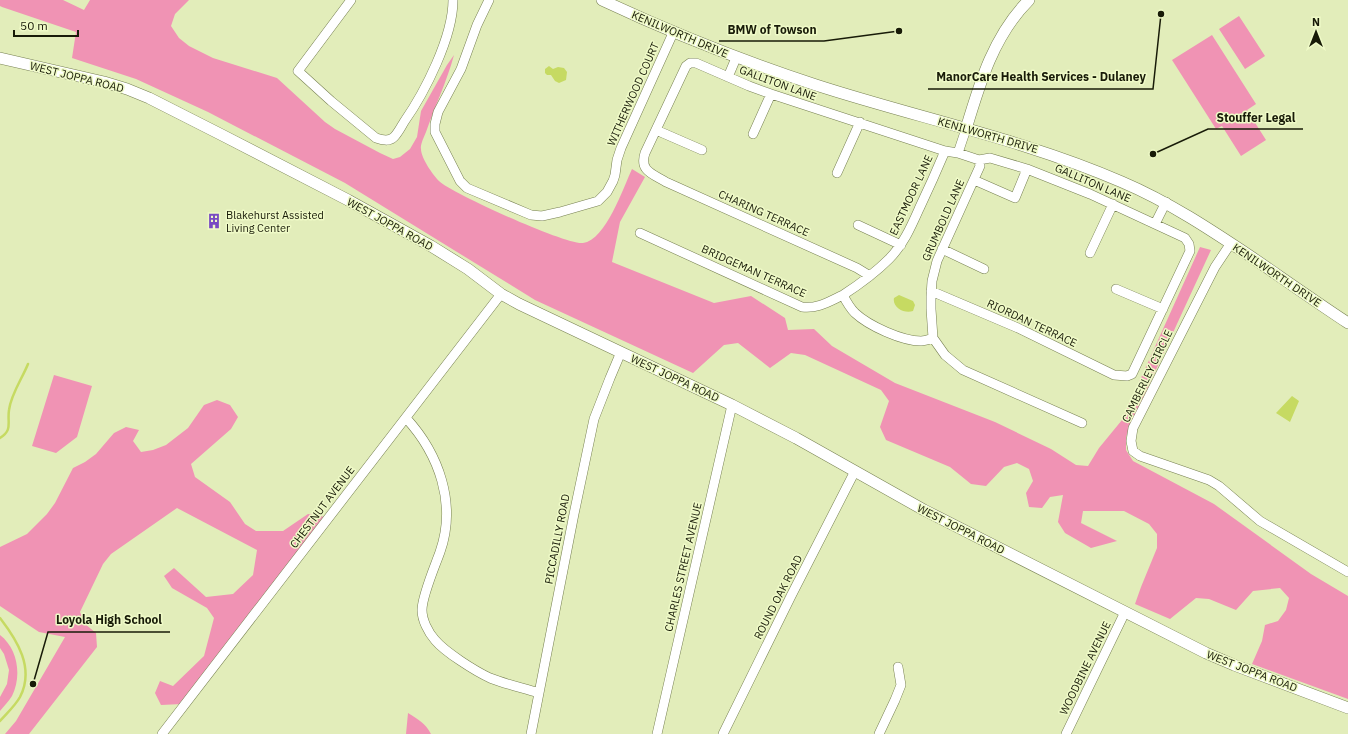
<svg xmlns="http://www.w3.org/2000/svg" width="1348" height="734" font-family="'IBM Plex Sans',sans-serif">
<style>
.green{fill:#f093b4}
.water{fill:#c6da62}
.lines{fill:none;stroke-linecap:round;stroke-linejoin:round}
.stream{stroke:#c6da62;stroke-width:2.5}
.minor-casing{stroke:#778052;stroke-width:10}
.tertiary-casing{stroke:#778052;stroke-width:12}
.minor{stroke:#fff;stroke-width:9}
.tertiary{stroke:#fff;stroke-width:11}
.labels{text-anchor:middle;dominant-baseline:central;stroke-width:3;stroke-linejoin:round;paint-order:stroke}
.street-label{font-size:11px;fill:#181b08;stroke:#effac7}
.poi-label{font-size:11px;fill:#181b08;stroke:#effac7;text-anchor:start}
.leader{fill:none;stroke:#181b08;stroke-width:1.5}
.callout-dot{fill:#181b08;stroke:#effac7;stroke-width:1.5}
.callout-label{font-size:12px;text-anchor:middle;font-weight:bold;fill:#181b08;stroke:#effac7;stroke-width:3;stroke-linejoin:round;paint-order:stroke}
</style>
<rect width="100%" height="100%" fill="#e2edba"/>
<!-- green -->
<path class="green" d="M0,0h63l21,10 6,-10h99l-14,14 -4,12 8,12 10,8 24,12 64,20 48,44 10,7 45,24 13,6 7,-2 10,-8 7,-12 4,-26 26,-46 7,-10c-7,26 -19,51 -28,77 -2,5 -6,13 -5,17 0,9 12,26 18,32 12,12 129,65 144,62 23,-3 40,-55 49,-74l13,8 -25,45 -8,40 102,41 37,-7 34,22 3,12 26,-1 18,17 63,37 100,39 56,27 25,16 12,1 11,-18 23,-28 78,-173 11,3 -80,174 -5,13v13l7,11 81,43 97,70 37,22v103l-96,-35 10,-23 3,-16 13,-4 8,-11 3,-12 -9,-10 -27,3 -17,19 -27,-11 -13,-1 -26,21 -35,-15 6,-17 16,-39v-14l-8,-10 -25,-13h-41l-2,12 36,18 -26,7 -26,-15 -7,-11 5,-27 -13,2 -8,11 -13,-1 -3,-14 7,-12 -4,-12 -12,-6 -13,4 -18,19 -15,-2 -21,-17 -64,-27 -6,-13 9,-26 -8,-11 -76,-35 -14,-2 -21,15 -32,-25 -14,2 -31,28 -158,-73 -190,-117 -137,-71 -72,-33 -64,-21 4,-26 -74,-25 -2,-1z
M1239,16l26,40 -20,13 -26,-40z
M1212,35l44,69 -9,6 19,30 -25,16 -19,-30 -6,3 -44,-69z
M54,375l38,11 -15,51 -21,16 -24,-7z
M217,400l13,5 8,12 -7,12 -40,35 4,13 35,25 15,22 11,7h27l25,-17 17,3 -143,187 -21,1 -6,-12 5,-12 13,5 31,-30 10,-38 -7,-10 -35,-20 -8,-12 10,-8 32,29 27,-3 20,-19 4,-25 -80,-42 -66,46 -8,10 -23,48 5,12 11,9 1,14 -68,87h-24l11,-13 49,-84 -26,-5 -39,-26v-59l27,-13 20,-20 8,-11 18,-35 12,-6 11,-8 18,-21 12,-6 13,3 -6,11 8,11 12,-2 13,-5 22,-17 16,-23z
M0,635c18,14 22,41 12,61 -3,5 -8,10 -12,15v-14l7,-13 2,-14 -5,-16 -4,-6z
M408,713c10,6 18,11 23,21h-25z"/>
<!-- water -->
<path class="water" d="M549,66l4,3 5,-2 6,1 3,4 -1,8 -7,3 -4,-2 -4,-6h-4l-2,-2v-4z
M899,295l14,6 2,4 -2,6c-8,3 -21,-3 -19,-13z
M1292,396l7,5 -9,21 -14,-9z"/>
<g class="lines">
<!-- stream -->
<path class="stream" d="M0,438c13,-8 7,-15 9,-28 2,-16 13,-31 19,-46
M0,618c17,22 35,50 20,79 -5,9 -13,16 -20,24"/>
<defs>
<path id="minor" d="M351,0l-53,71 33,30 45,37c6,2 13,4 18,-1 4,-4 7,-10 10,-15 21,-30 49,-85 49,-122
M489,0l-12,25 -16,44 -23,43 -3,12v8l25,49 7,7 64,27 11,1 18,-4 38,-11 9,-9 6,-11 2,-6 2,-15 4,-12 52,-115
M728,77l8,-19
M656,130l46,20
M753,134l18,-40
M958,153l8,-24
M979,160l1,6 -43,95 -5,20 -1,15v13l2,29 12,17 18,15 119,53
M837,173l23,-51
M974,180l41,18 12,-29
M1155,224l11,-22
M858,225l43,20
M640,233l162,74c16,2 28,-6 41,-12 3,6 7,13 12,18 14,13 47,28 66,28 4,0 9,-2 12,-3
M1231,243l-16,24 -82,161 -2,13 2,10 7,5 69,24 10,6 41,35 88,51
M942,249l42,20
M1090,253l23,-49
M870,276l-13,-8 -191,-86c-13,-8 -27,-11 -21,-29l41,-87 4,-3h6l53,23 22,8 174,57 13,2 21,7 11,-2 37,11 63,25 95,44 4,6 1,7 -58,123 -5,2 -13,-1 -96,-47 -87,-37
M1116,289l47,20
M843,295c17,-11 32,-22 46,-36 14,-14 22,-32 30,-50 9,-19 18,-39 26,-58
M406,418c33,36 51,86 34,134 -5,14 -18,44 -18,58 0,10 6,22 13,30 10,12 40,31 55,38 15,6 33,10 49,15
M162,734l339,-440
M531,734l43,-220 20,-95 16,-41 11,-26
M657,734l75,-329
M723,734l68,-138 64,-125
M879,734l16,-34 6,-15 -3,-18
M1066,734l59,-122"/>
<path id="tertiary" d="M602,0c70,33 141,61 214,85 102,33 207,54 306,97 47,20 89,48 131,76 32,22 63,44 95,65
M0,58l104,24 23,7 22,9 71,36 128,66 83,46 37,23 33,25 18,10 213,101 64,33 128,72 282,143 28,12 114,43
M966,129c14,-47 28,-94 63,-129"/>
</defs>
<!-- minor casing -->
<use href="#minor" class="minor-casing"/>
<!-- tertiary casing -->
<use href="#tertiary" class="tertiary-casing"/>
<!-- minor -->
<use href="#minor" class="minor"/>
<!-- tertiary -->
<use href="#tertiary" class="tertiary"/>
</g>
<!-- icons -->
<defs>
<symbol id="building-bare" viewBox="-9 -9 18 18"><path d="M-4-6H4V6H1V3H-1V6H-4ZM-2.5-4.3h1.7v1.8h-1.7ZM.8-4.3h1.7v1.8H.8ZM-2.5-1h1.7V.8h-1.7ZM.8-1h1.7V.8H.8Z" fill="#794bc3" stroke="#effac7" stroke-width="2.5" paint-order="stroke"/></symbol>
</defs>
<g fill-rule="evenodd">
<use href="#building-bare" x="203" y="210" width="22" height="22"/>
</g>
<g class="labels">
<!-- street labels -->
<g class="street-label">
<text transform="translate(680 34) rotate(23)">KENILWORTH DRIVE</text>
<text transform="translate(77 77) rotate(14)">WEST JOPPA ROAD</text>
<text transform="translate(778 83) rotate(20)">GALLITON LANE</text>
<text transform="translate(633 94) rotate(-66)">WITHERWOOD COURT</text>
<text transform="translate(988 135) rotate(16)">KENILWORTH DRIVE</text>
<text transform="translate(1093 183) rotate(23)">GALLITON LANE</text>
<text transform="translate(911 195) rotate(-65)">EASTMOOR LANE</text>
<text transform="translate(764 213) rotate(24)">CHARING TERRACE</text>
<text transform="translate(943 220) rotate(-66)">GRUMBOLD LANE</text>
<text transform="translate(390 224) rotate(29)">WEST JOPPA ROAD</text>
<text transform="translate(754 271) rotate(24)">BRIDGEMAN TERRACE</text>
<text transform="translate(1277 275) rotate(34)">KENILWORTH DRIVE</text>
<text transform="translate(1032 323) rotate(25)">RIORDAN TERRACE</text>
<text transform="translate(1147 376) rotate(-64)">CAMBERLEY CIRCLE</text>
<text transform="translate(675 378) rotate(25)">WEST JOPPA ROAD</text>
<text transform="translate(322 507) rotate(-53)">CHESTNUT AVENUE</text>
<text transform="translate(961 529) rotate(27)">WEST JOPPA ROAD</text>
<text transform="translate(557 539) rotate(-79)">PICCADILLY ROAD</text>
<text transform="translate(683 567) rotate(-77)">CHARLES STREET AVENUE</text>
<text transform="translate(778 597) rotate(-63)">ROUND OAK ROAD</text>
<text transform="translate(1085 668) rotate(-64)">WOODBINE AVENUE</text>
<text transform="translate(1252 671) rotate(21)">WEST JOPPA ROAD</text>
</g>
<!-- poi labels -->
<g class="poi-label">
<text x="226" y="215">Blakehurst Assisted<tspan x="226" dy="13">Living Center</tspan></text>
</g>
</g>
<!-- callouts -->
<path class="leader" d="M899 31L824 41H719M1161 14L1153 89H928M1153 154L1208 129H1303M33 684L48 632H170"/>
<g class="callout-dot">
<circle cx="899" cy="31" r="4"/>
<circle cx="1161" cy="14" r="4"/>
<circle cx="1153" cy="154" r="4"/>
<circle cx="33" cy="684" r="4"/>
</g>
<g class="callout-label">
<text x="772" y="34">BMW of Towson</text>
<text x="1041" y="81">ManorCare Health Services - Dulaney</text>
<text x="1256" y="122">Stouffer Legal</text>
<text x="109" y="624">Loyola High School</text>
</g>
<!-- north arrow -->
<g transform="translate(1316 32)" stroke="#effac7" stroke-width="3" paint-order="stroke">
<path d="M0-3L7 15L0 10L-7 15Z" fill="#181b08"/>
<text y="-6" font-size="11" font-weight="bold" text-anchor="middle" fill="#181b08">N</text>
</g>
<!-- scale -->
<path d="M14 30v6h64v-6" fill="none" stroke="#181b08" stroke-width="2"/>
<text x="20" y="30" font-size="12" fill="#181b08" stroke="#effac7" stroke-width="3" paint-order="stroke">50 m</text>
</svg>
